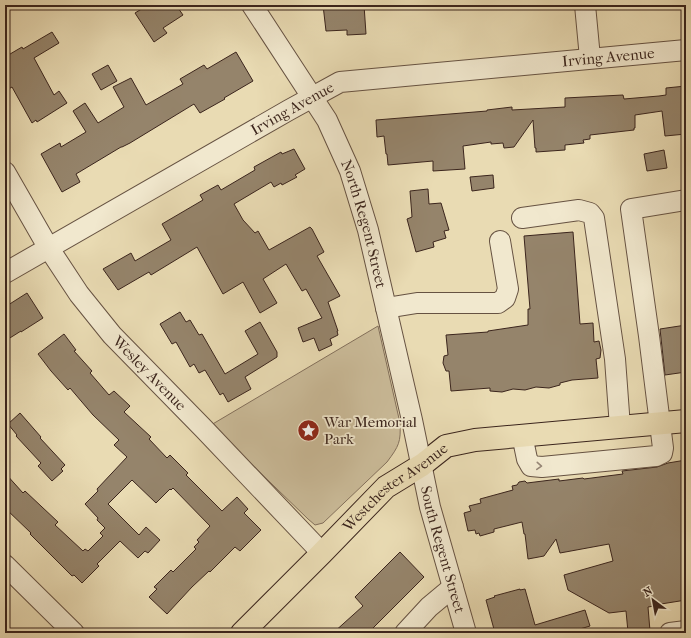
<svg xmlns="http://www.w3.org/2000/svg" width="691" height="638" font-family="'IM FELL French Canon',serif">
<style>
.green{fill:#cbbc9a;stroke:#83705c}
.building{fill:#95846b;stroke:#3b251d}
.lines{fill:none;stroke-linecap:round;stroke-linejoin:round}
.minor-casing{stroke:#665242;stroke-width:22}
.major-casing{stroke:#3b251d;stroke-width:24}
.minor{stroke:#f1e8ce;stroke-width:20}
.major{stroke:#e9dbb3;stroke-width:22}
.oneway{stroke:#968676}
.labels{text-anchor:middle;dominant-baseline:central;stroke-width:3.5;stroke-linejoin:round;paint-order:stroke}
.street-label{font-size:15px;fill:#3b251d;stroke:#f1e8ce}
.poi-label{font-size:15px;fill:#3b251d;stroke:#f1e8ce;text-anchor:start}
</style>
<rect width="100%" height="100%" fill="#e9dbb3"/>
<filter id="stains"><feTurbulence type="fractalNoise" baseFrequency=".005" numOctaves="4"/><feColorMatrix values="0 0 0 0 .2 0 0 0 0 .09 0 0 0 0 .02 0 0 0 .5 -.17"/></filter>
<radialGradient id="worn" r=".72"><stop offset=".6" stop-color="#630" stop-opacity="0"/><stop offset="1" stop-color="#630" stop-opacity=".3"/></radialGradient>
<!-- green -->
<path class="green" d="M378,326l22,97c1,19 -1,23 -13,39l-64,61 -8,2 -7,-6 -97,-94z"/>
<!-- building -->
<path class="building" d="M148,5h28l7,10 -20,13 4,5 -13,9 -19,-29z
M323,5h41l2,29 -19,1v-5l-21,1z
M52,32l7,11 -25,15 20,37 5,-4 8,12 -30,19 -1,-2 -4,3 -20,-36 -7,4v-34l17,-10 1,2z
M236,52l17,29 -29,17 1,1 -25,14 -6,-9 -64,39 -8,4h-1l-45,27 4,8 -18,10 -21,-38 19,-11 1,4 25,-15 -13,-21 12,-8 13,20 26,-16 -11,-20 18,-9 15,27 37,-21 -3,-5 24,-14 3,4z
M108,65l9,16 -16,9 -9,-16z
M686,86v48l-21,2 -3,-25 -27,4v13h-1v2l-44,5v4l-7,1 1,3 -19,2v5l-29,2v-4h-1l-2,-28 -19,27 -10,1 -1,-5 -12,1v-2l-28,4 2,23 -32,2v-10l-45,4 -1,-11h-1l-2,-18 -7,1 -1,-17 111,-9v-1l25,-3v3l53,-3v-9l58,-3 1,4 35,-3 7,-1v-7z
M294,149l11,20 -10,6 2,2 -15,8 -1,-2 -7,4 -3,-5 -37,22 9,16 12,13 3,-2 11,19 41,-23 2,2 12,23 -7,4 23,40 -12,6 10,29h-1l1,4 -8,4 2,6 -13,6 -5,-13 -11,4 -5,-14 24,-10 -16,-29 -4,2 -16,-27 -23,15 14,24 -17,10 -17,-31 -20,12 -26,-47 -46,28 -2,-3 -31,18 -15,-21 28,-16 4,8 36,-21 -9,-16 41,-24 -3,-5 18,-10 3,5 34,-20 -1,-3 27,-15 1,2z
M664,150l3,18 -20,3 -3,-17z
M493,175l1,13 -22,3 -2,-14z
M428,189l1,15 12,-1 8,27 -5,1 2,7 -13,4 1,5 -18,5 -9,-33 5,-2 -2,-26z
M573,232l7,92 13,-1 1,19 5,-1 2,9 -1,8 -4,1 2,19 -26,2 -12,3v2l-11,3 -13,-1 -11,3 -12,-1 -11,3 -12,-1v-3l-39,3 -2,-20h-3l-3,-8 1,-7 4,-1 -2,-20 42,-3v-1l40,-6v-16h2l-6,-73z
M27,293l16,25 -22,14v-1l-16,10v-34z
M180,312l6,10 4,-2 9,15 3,-1 23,40 33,-20 -13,-23 15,-9 17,30v5l-32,20 6,12 -23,13 -5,-9 -3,2 -15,-25 -6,3 -5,-9 -4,3 -14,-25 -4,2 -12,-20z
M686,325v47l-21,3 -5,-46z
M64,334l12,16 -2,1 18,20 -2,2 19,22 5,-4 16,15 -6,6 27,25 -2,2 18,19 3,-3 18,18 -2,2 36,36 15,-14 11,12 -4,4 17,17 -21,21 -5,-4 -25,25 -1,-1 -17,16 -25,27 -18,-17 8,-8 -3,-2 17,-17 2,2 23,-23 -2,-2 5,-5 -2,-2 13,-14 -1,-1 -36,-37 -2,2 -1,-1 -14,14 -24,-23 -24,24 31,31 7,-8 14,13 -12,13 -3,-2 -7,7 -18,-17 -23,23 2,2 -17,17 -8,-8 -2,1 -42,-42 1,-1 -26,-25v-35l18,20 2,-2 33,31 -3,3 28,26 2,-2 3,2 15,-15 -3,-3 5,-5 -8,-8 1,-2 -13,-14 13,-13 -1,-2 30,-32 -13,-12 5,-5 -26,-25 -23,-27 -2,2 -17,-19 -13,-17z
M20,413l21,24 -1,1 25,27 -4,4 2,2 -11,10 -14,-15 3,-3 -25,-27 1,-1 -9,-11z
M686,460v140l-25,4v1l-13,2 2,24 -22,1 -2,-21 -17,2 -41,-23 -4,-15 49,-14 -4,-17 -49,9 -4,-14 -12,17 -16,3 -3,-25h-1l-2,-12 -28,7v3l-14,4 -1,-3 -3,1 -1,-4 -7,1 -4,-18 7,-2 -2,-5 12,-3 -1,-4 33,-9 -1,-4 5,-1 2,-3 6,-1 2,2 32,-4v2l24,-3 1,1 39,-5 -1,-3 35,-4 11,-4z
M400,552l24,25 -56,56h-35l30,-27 -8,-9z
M520,589v1l5,-1 10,36 50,-15 5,16 -10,3 1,4h-86l-9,-33 9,-3 -1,-1z"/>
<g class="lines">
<defs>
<g id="minor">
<path id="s1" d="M252,5l75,115 23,51 18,59 44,190 18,87 36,126"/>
<path d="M585,5l5,53"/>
<path id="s2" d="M5,172l43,75 31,47 33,41 92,94 118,124"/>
<path d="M522,218l57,-8 11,3 4,5 21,141 5,68"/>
<path id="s3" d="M5,273l284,-163 51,-28 346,-32"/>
<path d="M386,308l31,-5h81l7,-5 3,-9 -8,-48"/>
<path d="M522,435l5,24 4,7 11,1 114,-11 6,-3 1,-5 -14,-112 -18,-127 55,-9"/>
<path d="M5,565l69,68"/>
<path d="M405,633l24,-26 24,-20"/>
<path d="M670,633l16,-2"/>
</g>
<g id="major">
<path id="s4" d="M242,633l80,-80 64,-66 36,-22 24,-19 29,-6 211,-19"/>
</g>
</defs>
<!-- minor casing -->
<use href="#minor" class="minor-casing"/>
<!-- major casing -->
<use href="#major" class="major-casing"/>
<!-- minor -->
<use href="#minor" class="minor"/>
<!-- major -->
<use href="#major" class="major"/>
</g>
<!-- one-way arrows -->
<defs><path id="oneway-chevron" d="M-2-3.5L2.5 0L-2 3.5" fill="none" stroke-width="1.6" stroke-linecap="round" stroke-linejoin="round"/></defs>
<use class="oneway" href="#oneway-chevron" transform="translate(539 466) rotate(4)"/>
<!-- icons -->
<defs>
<symbol id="sight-disc" viewBox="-11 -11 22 22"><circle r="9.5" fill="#8f2418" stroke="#f1e8ce"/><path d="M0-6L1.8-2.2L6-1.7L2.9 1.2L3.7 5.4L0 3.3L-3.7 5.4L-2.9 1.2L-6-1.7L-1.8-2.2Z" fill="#fff"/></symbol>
</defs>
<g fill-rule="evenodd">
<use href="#sight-disc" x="296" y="418" width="25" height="25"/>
</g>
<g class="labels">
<!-- street labels -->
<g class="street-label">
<text stroke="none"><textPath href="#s3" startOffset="655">Irving Avenue</textPath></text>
<text stroke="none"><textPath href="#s3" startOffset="331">Irving Avenue</textPath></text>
<text stroke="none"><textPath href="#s1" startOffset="248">North Regent Street</textPath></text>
<text stroke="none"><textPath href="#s2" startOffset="249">Wesley Avenue</textPath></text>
<text stroke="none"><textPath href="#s4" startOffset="212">Westchester Avenue</textPath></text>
<text stroke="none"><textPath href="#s1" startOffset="583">South Regent Street</textPath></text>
</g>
<!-- poi labels -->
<g class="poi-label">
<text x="324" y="422">War Memorial<tspan x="324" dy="17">Park</tspan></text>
</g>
</g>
<!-- margin -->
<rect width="691" height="638" fill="none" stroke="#e9dbb3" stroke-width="20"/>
<rect x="6" y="6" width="679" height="626" fill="none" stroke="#3b251d" stroke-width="2"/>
<rect x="10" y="10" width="671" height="618" fill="none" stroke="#3b251d"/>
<!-- north arrow -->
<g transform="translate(653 600) rotate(328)" stroke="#f1e8ce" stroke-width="3" paint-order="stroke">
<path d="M0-3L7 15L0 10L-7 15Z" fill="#3b251d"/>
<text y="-6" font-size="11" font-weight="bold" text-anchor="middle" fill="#3b251d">N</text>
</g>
<rect width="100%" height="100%" filter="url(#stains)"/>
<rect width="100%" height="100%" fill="url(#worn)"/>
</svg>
